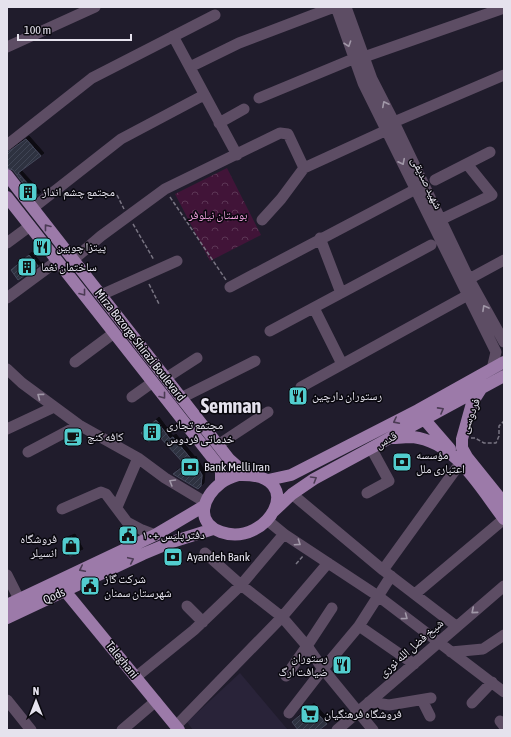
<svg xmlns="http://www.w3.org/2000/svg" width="511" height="737" font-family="'Asap Condensed','Noto Naskh Arabic',sans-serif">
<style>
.built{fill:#292339}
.park{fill:url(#park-crowns)}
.building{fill:url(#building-hatch);stroke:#45495b;filter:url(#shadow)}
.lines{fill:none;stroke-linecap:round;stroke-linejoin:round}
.path{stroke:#787482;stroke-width:1.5;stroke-dasharray:4 2;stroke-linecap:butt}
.minor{stroke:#5d4d64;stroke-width:11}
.major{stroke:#9c7aa9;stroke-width:12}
.oneway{stroke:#a198a8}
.oneway2{stroke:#4b3b54}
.labels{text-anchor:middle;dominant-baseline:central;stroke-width:3;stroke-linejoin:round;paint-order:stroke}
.street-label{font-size:12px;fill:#e5e2ed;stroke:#09080e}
.poi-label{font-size:12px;fill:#e5e2ed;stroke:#09080e;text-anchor:start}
.park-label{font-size:12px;fill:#f1a0dd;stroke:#09080e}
.town-label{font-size:20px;font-weight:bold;fill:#e5e2ed;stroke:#09080e}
</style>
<defs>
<pattern id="park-crowns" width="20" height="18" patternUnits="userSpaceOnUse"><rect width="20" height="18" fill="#411438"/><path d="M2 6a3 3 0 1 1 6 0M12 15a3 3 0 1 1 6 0" fill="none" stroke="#5c3655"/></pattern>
<pattern id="building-hatch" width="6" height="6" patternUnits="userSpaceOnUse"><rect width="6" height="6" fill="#2d3041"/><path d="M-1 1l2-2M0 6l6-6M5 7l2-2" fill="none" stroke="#414454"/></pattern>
<filter id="shadow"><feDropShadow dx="3" dy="-3" stdDeviation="0" flood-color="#0009"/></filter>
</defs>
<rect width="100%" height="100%" fill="#201c2c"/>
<!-- built -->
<path class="built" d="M240,673l48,57h-95l-6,-8z"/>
<!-- park -->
<path class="park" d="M227,168l34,67 -51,26 -35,-67z"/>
<!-- building -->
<path class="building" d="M26,139l15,17 -23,17 20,22 -4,3 -21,-28 -6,-2v-16l4,-2z
M29,255l9,11 -20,14 -7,-10z
M156,420l14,19 3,-2 19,23 1,-1 9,16 -1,11 -3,3 -25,-15 12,-9 -27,-30 -9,7 -8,-9z
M72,537l8,15 -10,4 -8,-15z
M311,706l16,18 -8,6h-21l-6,-8z"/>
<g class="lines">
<!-- path -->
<path class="path" d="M117,195l7,14
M170,197l56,83
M133,224l21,36
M149,284l10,20
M471,438h4l9,5h12l3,-7v-10l5,-5
M296,564l7,-8"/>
<!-- minor -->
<path class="minor" d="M336,7l27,76 133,269 -4,17
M346,7l26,72 22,43 75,157 35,63
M173,36l64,119
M7,47l88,-40
M364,57l140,-49
M190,67l49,-24 95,-36
M259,98l94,-39
M394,122l110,-47
M219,123l25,-14
M7,145l85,-67 123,-63
M435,180l55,-28
M33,208l88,-69 83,-44
M262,220l19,-21 23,-31 83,-38
M440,220l52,-25 -25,-31
M320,238l21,55
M7,243l23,-17
M73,260l28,-24 64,-47 115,-56 8,1 16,34
M469,279l35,-19
M230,287l186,-98
M101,295l76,-34
M7,298l50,-37
M314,308l28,56
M270,331l161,-86
M75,362l39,-29
M7,369l15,14 57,42 59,33 27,20 40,24
M166,378l31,-20
M301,387l167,-92
M132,397l21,-15
M181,398l74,-37
M7,429l47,-22
M218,445l50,-33
M28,452l51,-27
M367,493l22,-12 -18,-33
M292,494l91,76 73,56
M117,507l21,-49
M62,509l39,-17 5,2 21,28 15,8 13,5
M267,520l17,14 94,62 126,96
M205,553l36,32 41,32 25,29 16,23 50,61
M383,570l78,-108
M7,575l12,24
M415,594l89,-75
M187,606l16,16
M359,626l55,38
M451,652l32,-3 21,-14
M286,676l21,-30 25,-38
M136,677l58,-47 47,-45 43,-51
M7,700l24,30
M422,700l8,16
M369,702l20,3 42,-7
M472,703l20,-21
M289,713l34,-44 36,-43 32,-50
M500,721l4,5
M176,726l106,-109 46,-54
M122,730l34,-29
M337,730l167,-144"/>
<!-- major -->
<path class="major" d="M7,175l222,284 18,16
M7,197l211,268 3,7v11
M481,389l-9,14 -10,36v9l5,9 37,46
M420,412l4,7 26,30
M391,438c7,0 15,-1 22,-1 43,5 67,51 91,82
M238,475c73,-3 30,74 -17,57 -27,-10 -18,-35 0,-49 5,-4 11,-6 17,-8z
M268,480l23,-5 127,-65 86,-48
M273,512l19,-18 22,-15 190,-103
M65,591l114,139
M7,605l148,-70 49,-29
M7,618l136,-64 29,-12 41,-13"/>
</g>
<!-- one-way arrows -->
<defs><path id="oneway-chevron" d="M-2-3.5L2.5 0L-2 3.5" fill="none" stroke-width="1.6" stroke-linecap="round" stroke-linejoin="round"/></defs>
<g class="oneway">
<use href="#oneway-chevron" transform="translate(348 44) rotate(71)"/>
<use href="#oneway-chevron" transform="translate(385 104) rotate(-117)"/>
<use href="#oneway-chevron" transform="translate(402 162) rotate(64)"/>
<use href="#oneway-chevron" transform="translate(485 308) rotate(-119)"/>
<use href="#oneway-chevron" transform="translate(40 396) rotate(-143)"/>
<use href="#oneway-chevron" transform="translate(172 482) rotate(-149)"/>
<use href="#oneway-chevron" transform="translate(298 543) rotate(34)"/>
<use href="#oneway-chevron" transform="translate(474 611) rotate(140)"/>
<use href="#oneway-chevron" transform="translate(405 617) rotate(37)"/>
</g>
<g class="oneway2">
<use href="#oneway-chevron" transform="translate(47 227) rotate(-128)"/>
<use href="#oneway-chevron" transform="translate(83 293) rotate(52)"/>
<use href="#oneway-chevron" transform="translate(163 396) rotate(52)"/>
<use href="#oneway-chevron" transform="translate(441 410) rotate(-29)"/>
<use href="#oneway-chevron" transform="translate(396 421) rotate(153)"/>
<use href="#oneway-chevron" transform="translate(314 479) rotate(-31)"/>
<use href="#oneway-chevron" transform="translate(131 560) rotate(-25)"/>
<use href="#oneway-chevron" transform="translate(82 569) rotate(154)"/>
</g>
<!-- icons -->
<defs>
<symbol id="building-square" viewBox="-11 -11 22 22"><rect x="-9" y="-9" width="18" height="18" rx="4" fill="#52cdce" stroke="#09080e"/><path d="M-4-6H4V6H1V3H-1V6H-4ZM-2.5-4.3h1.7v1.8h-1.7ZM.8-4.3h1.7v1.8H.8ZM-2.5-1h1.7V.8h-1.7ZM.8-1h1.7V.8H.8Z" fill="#111"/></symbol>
<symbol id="restaurant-square" viewBox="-11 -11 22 22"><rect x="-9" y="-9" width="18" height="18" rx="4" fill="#52cdce" stroke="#09080e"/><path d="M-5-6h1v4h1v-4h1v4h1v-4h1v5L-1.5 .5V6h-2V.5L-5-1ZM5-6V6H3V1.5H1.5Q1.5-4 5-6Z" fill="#111"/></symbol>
<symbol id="cafe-square" viewBox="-11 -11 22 22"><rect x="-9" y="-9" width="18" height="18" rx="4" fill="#52cdce" stroke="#09080e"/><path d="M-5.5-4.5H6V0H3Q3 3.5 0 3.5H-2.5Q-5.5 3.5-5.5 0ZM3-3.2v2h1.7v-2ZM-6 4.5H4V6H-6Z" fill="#111"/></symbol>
<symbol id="bank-square" viewBox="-11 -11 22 22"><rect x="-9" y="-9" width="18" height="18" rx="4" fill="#52cdce" stroke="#09080e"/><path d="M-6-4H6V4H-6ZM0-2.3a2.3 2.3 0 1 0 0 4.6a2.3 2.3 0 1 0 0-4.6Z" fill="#111"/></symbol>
<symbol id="civic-square" viewBox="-11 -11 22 22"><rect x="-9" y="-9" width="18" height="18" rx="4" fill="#52cdce" stroke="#09080e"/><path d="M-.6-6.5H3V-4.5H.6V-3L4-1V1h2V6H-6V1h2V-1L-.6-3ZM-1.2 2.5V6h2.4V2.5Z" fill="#111"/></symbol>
<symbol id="shop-square" viewBox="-11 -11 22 22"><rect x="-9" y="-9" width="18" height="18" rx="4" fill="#52cdce" stroke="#09080e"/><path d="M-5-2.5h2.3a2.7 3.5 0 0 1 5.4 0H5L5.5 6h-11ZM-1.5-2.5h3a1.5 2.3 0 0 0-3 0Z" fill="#111"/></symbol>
<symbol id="supermarket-square" viewBox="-11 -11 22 22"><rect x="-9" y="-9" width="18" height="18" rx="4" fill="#52cdce" stroke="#09080e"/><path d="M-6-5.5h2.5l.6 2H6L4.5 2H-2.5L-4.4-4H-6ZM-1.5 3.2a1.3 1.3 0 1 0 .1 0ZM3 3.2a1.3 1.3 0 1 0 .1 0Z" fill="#111"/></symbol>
</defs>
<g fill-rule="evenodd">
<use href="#building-square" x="17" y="181" width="22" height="22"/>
<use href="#restaurant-square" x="31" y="236" width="22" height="22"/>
<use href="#building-square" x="16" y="256" width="22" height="22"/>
<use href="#restaurant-square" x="287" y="385" width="22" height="22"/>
<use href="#building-square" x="141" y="421" width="22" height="22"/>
<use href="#cafe-square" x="62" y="426" width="22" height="22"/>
<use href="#bank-square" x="391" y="451" width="22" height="22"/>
<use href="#bank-square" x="179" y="456" width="22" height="22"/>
<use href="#civic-square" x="117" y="524" width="22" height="22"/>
<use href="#shop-square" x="60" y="535" width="22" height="22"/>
<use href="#bank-square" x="162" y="546" width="22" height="22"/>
<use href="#civic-square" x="79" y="575" width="22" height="22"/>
<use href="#restaurant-square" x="331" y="654" width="22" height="22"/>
<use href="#supermarket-square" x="299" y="703" width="22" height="22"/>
</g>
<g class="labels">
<!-- street labels -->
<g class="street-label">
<text transform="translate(427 183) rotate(64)">شهید صدیقی</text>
<text transform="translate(140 345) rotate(52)">Mirza Bozorge Shirazi Boulevard</text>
<text transform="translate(470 416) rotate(-69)">فردوسی</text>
<text transform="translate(386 440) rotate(-29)">قدس</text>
<text transform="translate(54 596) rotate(-25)">Qods</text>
<text transform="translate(411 648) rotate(-41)">شیخ فضل الله نوری</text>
<text transform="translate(122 660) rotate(51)">Taleghani</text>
</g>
<!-- poi labels -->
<g class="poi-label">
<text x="42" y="192">مجتمع چشم انداز</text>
<text x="56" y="247">پیتزا چوبین</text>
<text x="41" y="267">ساختمان نغما</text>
<text x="312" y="396">رستوران دارچین</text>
<text x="166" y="425">مجتمع تجاری<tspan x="166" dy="14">خدماتی فردوس</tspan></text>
<text x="87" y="437">کافه کنج</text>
<text x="416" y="455">مؤسسه<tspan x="416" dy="14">اعتباری ملل</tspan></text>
<text x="204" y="467">Bank Melli Iran</text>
<text x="142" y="535">دفتر پلیس +۱۰</text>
<text x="57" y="539" text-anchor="end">فروشگاه<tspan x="57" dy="14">انسیلر</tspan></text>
<text x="187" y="557">Ayandeh Bank</text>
<text x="104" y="579">شرکت گاز<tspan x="104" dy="14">شهرستان سمنان</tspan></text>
<text x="328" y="658" text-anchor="end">رستوران<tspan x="328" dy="14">ضیافت ارگ</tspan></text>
<text x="324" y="714">فروشگاه فرهنگیان</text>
</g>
<!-- park labels -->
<g class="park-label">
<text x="218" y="215">بوستان نیلوفر</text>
</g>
<!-- town labels -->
<g class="town-label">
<text x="231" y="405">Semnan</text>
</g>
</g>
<!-- border -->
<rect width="511" height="737" fill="none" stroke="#e5e2ed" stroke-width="16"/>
<!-- north arrow -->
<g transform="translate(36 701)" stroke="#09080e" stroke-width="3" paint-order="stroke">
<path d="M0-3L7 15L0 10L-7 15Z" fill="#e5e2ed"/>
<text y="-6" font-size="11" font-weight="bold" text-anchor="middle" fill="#e5e2ed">N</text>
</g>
<!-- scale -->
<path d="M18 34v6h113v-6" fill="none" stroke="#e5e2ed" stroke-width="2"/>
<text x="24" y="34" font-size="12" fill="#e5e2ed" stroke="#09080e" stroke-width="3" paint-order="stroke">100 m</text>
</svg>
